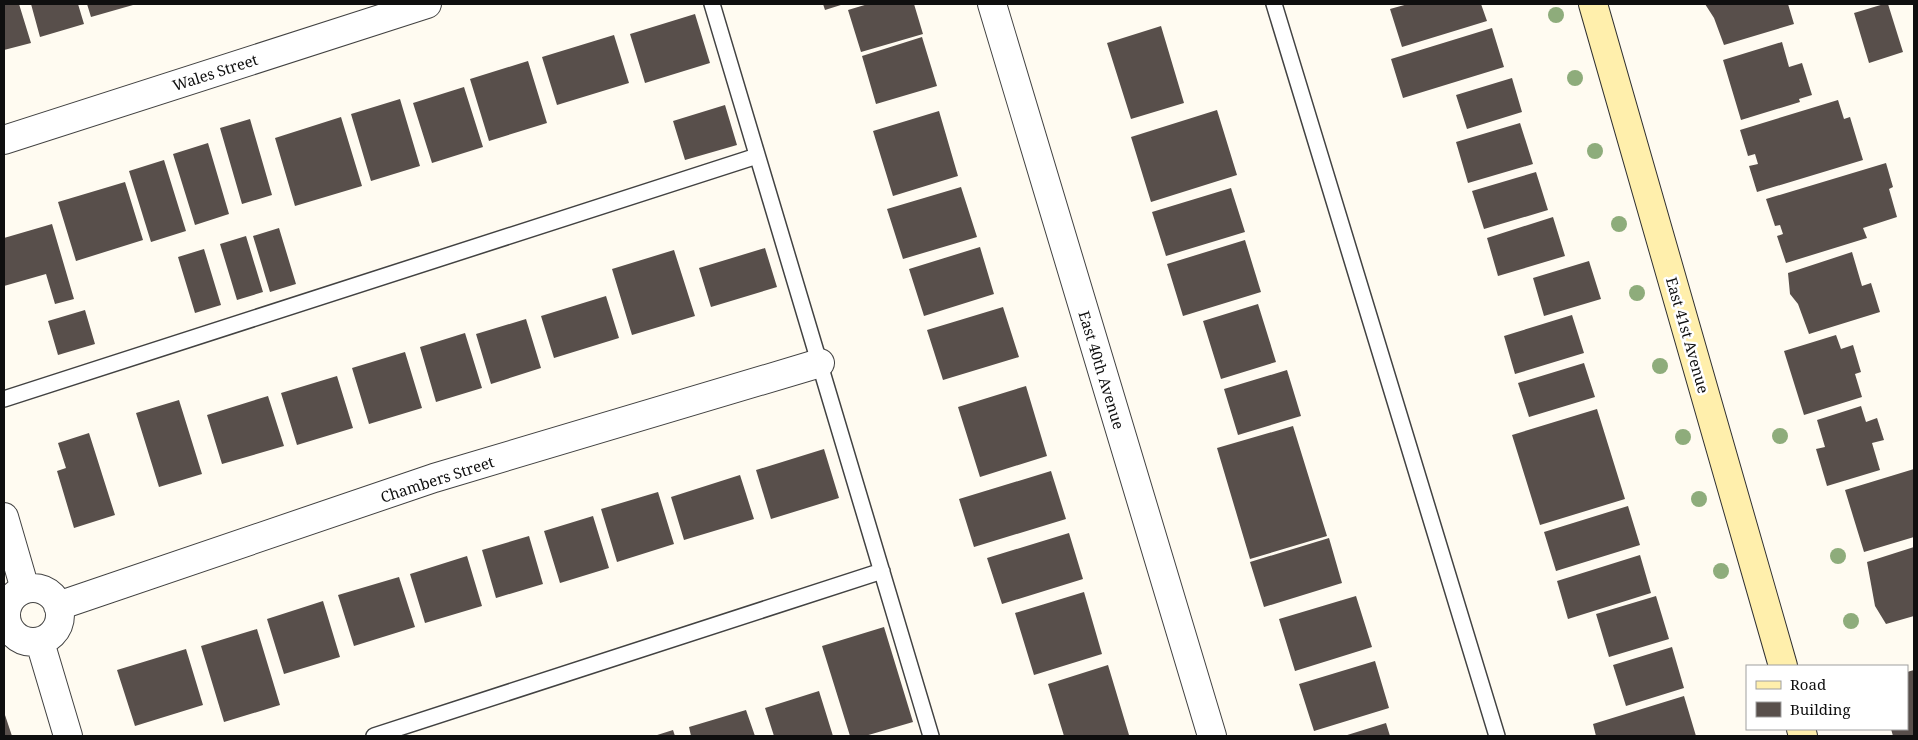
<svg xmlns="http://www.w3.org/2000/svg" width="1918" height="740" font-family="'Noto Serif',serif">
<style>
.building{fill:#584f4b}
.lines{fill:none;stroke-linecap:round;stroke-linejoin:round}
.lane-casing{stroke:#424242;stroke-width:18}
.street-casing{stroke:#424242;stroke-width:30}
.secondary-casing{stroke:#313131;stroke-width:30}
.lane{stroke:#fff;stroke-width:15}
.street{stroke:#fff;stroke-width:28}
.secondary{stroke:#ffefac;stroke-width:28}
.tree{fill:#8eac7b}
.labels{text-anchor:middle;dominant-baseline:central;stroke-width:5;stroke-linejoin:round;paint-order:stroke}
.street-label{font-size:15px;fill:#0f0f0f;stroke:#fff}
</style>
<rect width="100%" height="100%" fill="#fffbf1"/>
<!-- building -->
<path class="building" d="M4,4h15l12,39 -27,7z
M31,4h47l6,20 -44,13z
M87,4h46v1l-42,12z
M823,4h21l-19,6z
M868,4h46l9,30 -62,18 -13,-42z
M1408,4h73l6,17 -85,26 -12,-38z
M1705,4h83l6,20 -70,21 -10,-27z
M1884,4h4l15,48 -34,11 -15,-50z
M695,14l15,49 -65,20 -15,-49z
M1161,26l23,77 -53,16 -24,-76z
M1492,28l12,39 -101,31 -12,-39z
M614,35l15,48 -72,22 -15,-48z
M922,37l15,49 -61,18 -14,-48z
M1782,42l7,25 13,-4 10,32 -13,4 1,3 -59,18 -18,-60z
M528,61l19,62 -58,18 -19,-62z
M1512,78l10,34 -55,17 -11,-34z
M464,87l19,60 -51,16 -19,-60z
M400,99l20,67 -49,15 -20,-67z
M1838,100l6,19 6,-2 13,43 -106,32 -8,-26 9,-2 -3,-10 -7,2 -8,-26z
M725,105l12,40 -52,15 -12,-39z
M1217,110l20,65 -86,27 -20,-65z
M939,111l19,65 -65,20 -20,-65z
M341,117l21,69 -67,20 -20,-68z
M250,119l22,76 -30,9 -22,-76z
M1520,123l13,41 -65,19 -12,-41z
M208,143l21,71 -34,11 -22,-71z
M164,160l22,71 -35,11 -22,-71z
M1886,163l7,24 -4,2 8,28 -34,11 4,10 -81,25 -9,-27 6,-2 -3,-9 -5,1 -9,-27z
M1536,172l12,38 -64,19 -12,-38z
M125,182l18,58 -67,21 -18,-59z
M961,187l16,50 -74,22 -16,-50z
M1231,188l14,44 -79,24 -14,-44z
M1553,217l12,39 -67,20 -11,-38z
M52,224l22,75 -19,5 -9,-30 -42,12v-48z
M279,228l17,56 -26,8 -17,-56z
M246,236l17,56 -26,8 -17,-56z
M1245,240l16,52 -78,24 -16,-52z
M980,247l14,47 -70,22 -15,-47z
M765,248l12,39 -66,20 -12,-39z
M204,249l17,56 -26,8 -17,-56z
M674,250l21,66 -63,19 -20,-66z
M1852,252l10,34 9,-3 9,29 -71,22 -11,-30 -8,-10 -2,-21z
M1589,261l12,38 -57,17 -11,-38z
M606,296l13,42 -65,20 -13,-42z
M1258,304l18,58 -55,17 -18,-58z
M1003,307l16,50 -76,23 -16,-50z
M85,310l10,34 -37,11 -10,-34z
M1572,315l12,38 -69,21 -11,-38z
M526,319l15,49 -50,16 -15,-50z
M465,333l17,55 -46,14 -16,-55z
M1836,335l5,14 12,-4 8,27 -6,2 7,23 -58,18 -20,-64z
M405,352l17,56 -53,16 -17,-56z
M1584,363l11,34 -66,20 -11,-34z
M1287,370l14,46 -63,19 -14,-46z
M337,376l16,52 -56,17 -16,-52z
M1026,386l21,70 -67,21 -22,-70z
M268,396l16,50 -62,18 -15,-49z
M179,400l23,74 -43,13 -23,-74z
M1861,406l5,16 11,-4 7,22 -12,3 8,27 -53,16 -11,-37 9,-2 -8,-27z
M1597,409l28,90 -85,26 -28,-90z
M1293,426l34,110 -77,23 -33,-111z
M89,433l26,82 -41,13 -17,-57 9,-3 -8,-25z
M824,449l15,49 -68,21 -15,-49z
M1914,469v68l-50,15 -19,-62z
M1051,471l15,48 -92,28 -15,-48z
M740,475l14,44 -70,21 -13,-43z
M658,492l16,52 -57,18 -16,-53z
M1628,506l12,39 -84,26 -12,-39z
M593,516l16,52 -49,15 -16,-52z
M1069,533l14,46 -81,25 -15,-46z
M529,536l14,48 -47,14 -14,-48z
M1329,538l13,45 -78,24 -14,-45z
M1914,547v69l-28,8 -11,-18 -8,-44z
M1640,555l11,38 -83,26 -11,-38z
M467,556l15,50 -57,17 -15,-49z
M399,577l16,50 -61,19 -16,-51z
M1084,592l18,62 -68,21 -19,-62z
M1356,596l16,51 -77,24 -16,-52z
M1656,596l13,43 -60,18 -13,-43z
M323,601l17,56 -56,17 -17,-55z
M884,627l29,95 -48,14h-15l-28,-90z
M257,629l23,76 -56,17 -23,-76z
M1672,647l12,41 -58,18 -13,-41z
M186,649l17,56 -68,21 -18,-56z
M1375,661l14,47 -75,23 -15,-47z
M1108,665l21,70 -65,1 -16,-52z
M1914,670v66h-21l-2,-7h16v-57z
M819,691l14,45h-59l-9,-28z
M1684,696l12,40h-100l-3,-12z
M746,710l9,26h-64l-2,-9z
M4,712l8,24h-8z
M1386,723l4,13h-46z
M673,730l2,6h-21z"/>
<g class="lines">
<defs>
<path id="lane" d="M712,4l219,732
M1274,4l223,732
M4,399l753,-243
M374,736l508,-165"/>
<path id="street" d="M992,4l220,732
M4,140l423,-136
M4,517l21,72
M6 615a27 27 0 1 1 54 0a27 27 0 1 1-54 0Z
M58,606l376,-128 386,-115
M40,642l28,94"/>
<path id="secondary" d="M1593,4l190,662
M1801,729l2,7"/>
</defs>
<!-- lane casing -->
<use href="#lane" class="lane-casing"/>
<!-- street casing -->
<use href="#street" class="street-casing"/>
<!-- secondary casing -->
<use href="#secondary" class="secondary-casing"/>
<!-- lane -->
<use href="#lane" class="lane"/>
<!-- street -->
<use href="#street" class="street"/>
<!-- secondary -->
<use href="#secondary" class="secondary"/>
</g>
<!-- trees -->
<g class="tree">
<circle cx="1556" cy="15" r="8"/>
<circle cx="1575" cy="78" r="8"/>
<circle cx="1595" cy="151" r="8"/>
<circle cx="1619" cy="224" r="8"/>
<circle cx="1637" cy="293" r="8"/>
<circle cx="1660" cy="366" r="8"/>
<circle cx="1780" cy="436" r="8"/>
<circle cx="1683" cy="437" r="8"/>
<circle cx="1699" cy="499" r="8"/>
<circle cx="1838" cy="556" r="8"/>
<circle cx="1721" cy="571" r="8"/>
<circle cx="1851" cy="621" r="8"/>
</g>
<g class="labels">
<!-- street labels -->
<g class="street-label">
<text transform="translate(215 72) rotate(-18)">Wales Street</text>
<text transform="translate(1688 335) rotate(74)">East 41st Avenue</text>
<text transform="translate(1102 370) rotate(73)">East 40th Avenue</text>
<text transform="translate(437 479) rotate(-18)">Chambers Street</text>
</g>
</g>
<!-- border -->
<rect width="1918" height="740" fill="none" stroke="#0f0f0f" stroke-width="10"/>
<!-- legend -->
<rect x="1746" y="665" width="162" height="65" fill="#ffffff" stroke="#9f9f9f"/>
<rect x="1756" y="681" width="25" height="8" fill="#ffefac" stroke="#9f9f9f"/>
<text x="1790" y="690" font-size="15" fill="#0f0f0f">Road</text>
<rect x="1756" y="702" width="25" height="15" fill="#584f4b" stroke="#9f9f9f"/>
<text x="1790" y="715" font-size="15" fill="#0f0f0f">Building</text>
</svg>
